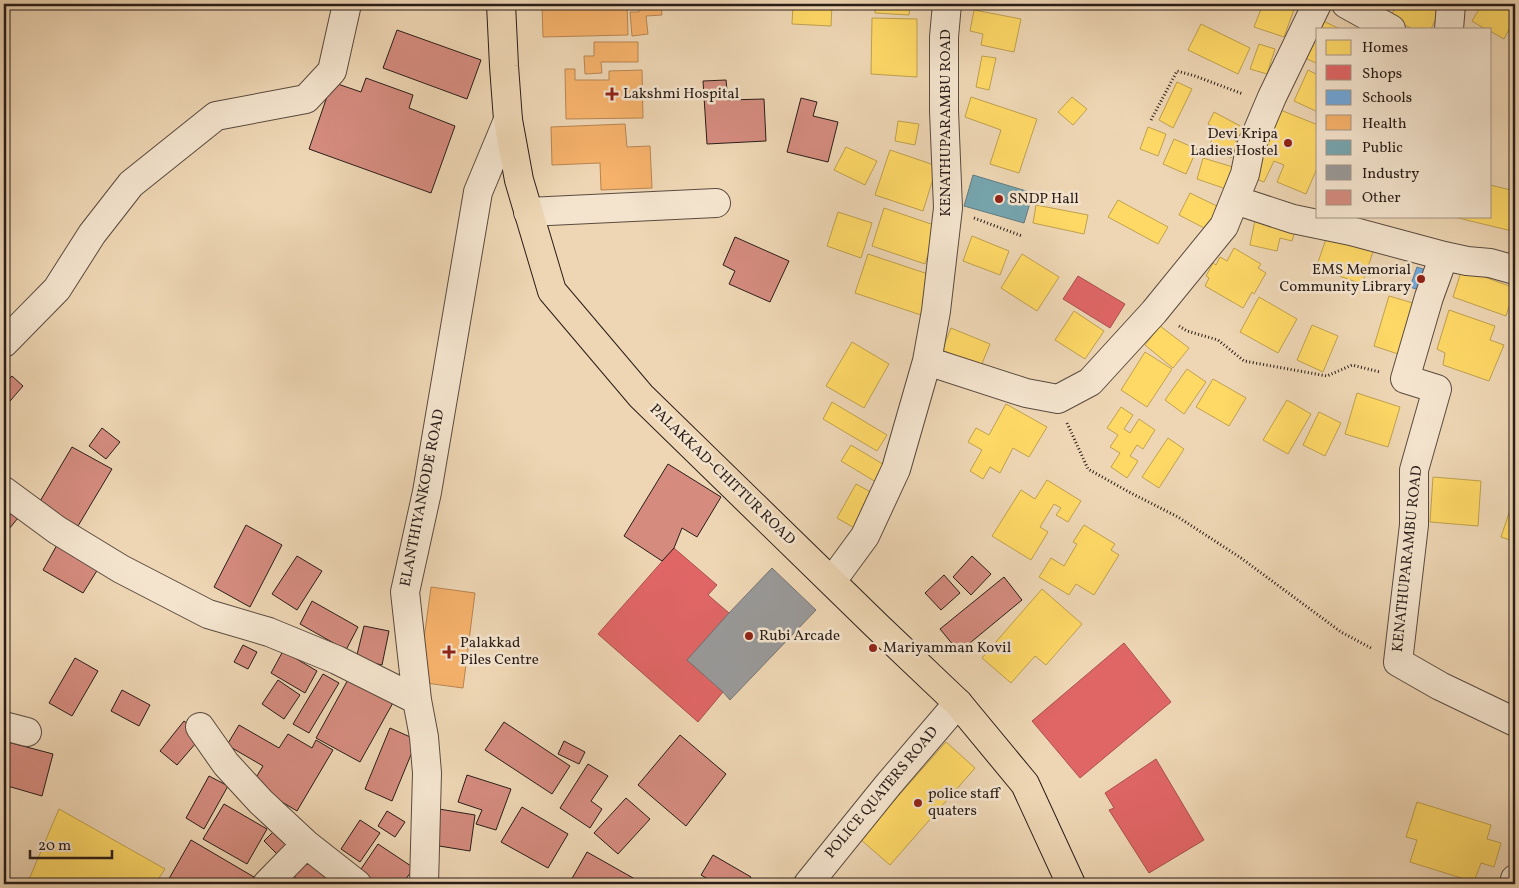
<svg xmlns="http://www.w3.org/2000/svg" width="1519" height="888" font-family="Vollkorn,serif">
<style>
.homes{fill:#ffd966;stroke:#bfa14f}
.shops{fill:#e06666;stroke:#a9504f}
.schools{fill:#6fa8dc;stroke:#5a7ea1}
.health{fill:#f6b26b;stroke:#b88552}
.public{fill:#76a5af;stroke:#5f7c82}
.industry{fill:#999;stroke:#777472}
.building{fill:#d58c7f;stroke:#291d18}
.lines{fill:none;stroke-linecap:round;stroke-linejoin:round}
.minor-casing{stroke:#5a4b3f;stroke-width:30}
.major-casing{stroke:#291d18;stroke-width:30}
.path{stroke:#291d18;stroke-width:3;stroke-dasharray:1 2.5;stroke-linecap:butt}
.minor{stroke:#f4e4ce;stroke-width:28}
.major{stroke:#eed6b4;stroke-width:28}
.poi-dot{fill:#8f2418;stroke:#f4e4ce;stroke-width:2}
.labels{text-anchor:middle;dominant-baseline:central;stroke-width:5;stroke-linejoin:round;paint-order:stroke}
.poi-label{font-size:15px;fill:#291d18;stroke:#f4e4ce;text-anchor:start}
.street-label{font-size:15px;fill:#291d18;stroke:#f4e4ce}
</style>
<rect width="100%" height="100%" fill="#eed6b4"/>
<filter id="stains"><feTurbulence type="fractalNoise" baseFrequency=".004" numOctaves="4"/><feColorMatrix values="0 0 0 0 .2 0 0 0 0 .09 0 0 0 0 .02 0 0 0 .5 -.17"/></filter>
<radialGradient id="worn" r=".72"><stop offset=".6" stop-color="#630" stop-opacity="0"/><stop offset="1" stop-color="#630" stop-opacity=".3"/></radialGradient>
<!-- homes -->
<path class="homes" d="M793,4h39l-1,22 -39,-2z
M875,4h35l-1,11 -34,-2z
M1032,4h53l-1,5 -52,-3z
M1263,4h33l-12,33 -30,-10z
M1397,4h46l-12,25h-18l-23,-11z
M1482,4h18l15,9v5l-11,21 -14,-8v-2h-5l-13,-8z
M974,10l47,9 -7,33 -33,-7 2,-11 -13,-3z
M872,18l45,1v58l-46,-3z
M1319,19l21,10h-22v35l-17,-8z
M1201,24l49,24 -12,26 -50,-24z
M1259,44l16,5 -8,25 -17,-5z
M982,56l14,2 -7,32 -13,-3z
M1308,70l10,5v37l-24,-11z
M1177,82l15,7 -19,39 -14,-8z
M971,97l66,22 -18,54 -29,-9 11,-34 -36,-13z
M1072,97l15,12 -14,16 -15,-13z
M1273,107l45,18v41l-12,28 -29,-12 7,-17 -10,-4 -10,21 -18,-7z
M1214,112l30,16 -7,12 -29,-16z
M898,121l21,3 -4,21 -20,-4z
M1148,127l18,7 -8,22 -18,-7z
M1217,131l22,12 -8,15 -23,-11z
M1174,139l23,10 -11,25 -23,-10z
M846,147l31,14 -12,24 -31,-15z
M890,150l47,16 -14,45 -48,-16z
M1203,158l30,9 -7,22 -29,-10z
M1490,185l25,6v27l-3,13 -58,-14 36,-1z
M1190,193l29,14 -11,23 -29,-15z
M1118,200l50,27 -10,17 -50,-27z
M1036,205l52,10 -4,19 -51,-11z
M884,208l53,18 -12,38 -53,-18z
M838,212l34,11 -11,35 -34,-12z
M1256,215l41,9 -5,17 -12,-3 -3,13 -27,-6z
M1328,233l46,16 -12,35 -46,-16z
M972,236l37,15 -9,24 -37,-14z
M1234,248l27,16 -3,4 8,5 -12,21 -2,-2 -9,16 -38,-22 4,-8 -3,-2 7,-13 3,2 4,-8 7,4z
M868,254l69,23 -13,39 -69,-23z
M1022,254l37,23 -22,34 -36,-23z
M1462,269l53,19 -9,28 -53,-19z
M1389,296l24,7 -15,51 -24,-8z
M1259,297l38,22 -19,34 -38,-21z
M1449,310l46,16 -5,14 14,5 -15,36 -46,-16 2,-12 -8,-4z
M1074,311l30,20 -19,28 -30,-19z
M1312,325l26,11 -15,36 -26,-12z
M1160,326l29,22 -16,20 -28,-23z
M951,328l39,16 -9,22 -39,-16z
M852,342l37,22 -25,44 -38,-22z
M1145,352l27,17 -25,38 -26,-17z
M1187,369l19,13 -22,32 -19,-14z
M1213,379l33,19 -17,28 -33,-19z
M1357,393l43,14 -12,40 -43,-13z
M1287,400l24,14 -23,40 -25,-14z
M832,402l55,33 -10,16 -54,-32z
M1006,404l41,23 -18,30 -16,-9 -13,25 -10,-6 -7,12 -13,-8 12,-21 -14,-8 8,-14 13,7z
M1121,407l12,8 -9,14 6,4 9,-14 16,11 -12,19 -6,-4 -7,11 8,5 -11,17 -16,-11 9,-14 -10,-6 8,-12 -11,-7z
M1319,412l22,11 -16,33 -22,-11z
M1168,438l16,11 -25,39 -17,-11z
M851,445l35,21 -10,16 -35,-21z
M1433,477l48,4 -3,45 -48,-4z
M1047,480l34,21 -13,21 -12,-7 5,-7 -7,-4 -14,23 8,5 -17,28 -39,-24 29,-46 14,9z
M856,484l20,11 -18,35 -21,-12z
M1515,495v47l-14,-5z
M1084,525l31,19 -4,6 8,5 -25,40 -18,-11 -7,11 -30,-18 12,-19 13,8 13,-22 -4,-2z
M1042,589l40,35 -36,41 -11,-9 -24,27 -29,-25z
M946,742l29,26 -85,97 -30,-26z
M1417,802l74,23 -4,14 14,4 -7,24 -13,-4 -7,19 -64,-20 7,-22 -11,-3z
M59,809l106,60 -8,12 6,3h-136z"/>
<!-- shops -->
<path class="shops" d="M1078,276l47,28 -15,24 -47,-29z
M674,548l43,37 -9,10 21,18 -42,47 36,32 -25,30 -100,-88z
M1124,643l47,59 -91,76 -48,-57z
M1156,759l48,81 -55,33 -40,-63 5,-2 -9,-15z"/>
<!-- schools -->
<path class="schools" d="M1417,267l15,5 -7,20 -15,-5z"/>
<!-- health -->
<path class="health" d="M542,4h85l1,31 -85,2z
M639,4h22l1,11 -16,1 2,18 -16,2 -2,-24h9z
M594,42h44v20h-37l1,11 -17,1 -1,-18h10z
M565,69h10v11h34v-9l33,-1 1,48 -77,1z
M625,124l2,23 23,-1 2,42 -51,2 -1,-27 -48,2 -1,-38z
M431,587l44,6 -12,95 -45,-6z"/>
<!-- public -->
<path class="public" d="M973,175l60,18 -9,30 -60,-17z"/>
<!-- industry -->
<path class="industry" d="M772,568l44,42 -86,90 -7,-8 -36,-32 42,-47z"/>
<!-- building -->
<path class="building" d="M397,30l84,30 -14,39 -84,-31z
M366,78l47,17 -4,13 46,18 -24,67 -122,-44 23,-67 29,10z
M726,80l2,20 36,-1 2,42 -59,3 -4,-63z
M801,98l16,4 -4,14 25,6 -10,40 -41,-10z
M735,237l54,24 -19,41 -41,-18 6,-13 -12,-6z
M12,376l11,10 -19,22v-23z
M102,428l18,14 -14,17 -17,-13z
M72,447l40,22 -34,57 -39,-23z
M668,464l53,33 -24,40 -15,-9 -8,20 -12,13 -38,-25z
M4,506l14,12 -14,17z
M246,525l36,20 -32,62 -36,-20z
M57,545l41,24 -15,24 -40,-23z
M297,556l25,15 -25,39 -25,-16z
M972,556l19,18 -20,21 -18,-18z
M944,575l16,18 -19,17 -16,-17z
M1004,577l18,23 -63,52 -19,-23z
M312,601l46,26 -12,23 -46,-26z
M364,626l25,5 -7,34 -26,-6z
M243,645l14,7 -9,17 -14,-7z
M283,651l34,20 -12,22 -34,-20z
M75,658l23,13 -26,45 -23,-13z
M323,674l16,9 -30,50 -16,-9z
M350,676l44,25 -34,61 -44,-24z
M278,680l22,15 -16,24 -22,-15z
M122,690l28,15 -11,21 -28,-15z
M184,721l18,15 -25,29 -17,-14z
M504,722l66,44 -18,28 -67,-44z
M239,725l40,23 9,-14 24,14 4,-8 17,10 -36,61 -45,-27 11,-18 -36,-21z
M390,728l27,12 -25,61 -27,-12z
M680,735l46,39 -40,52 -48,-41z
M4,741l49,13 -11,42 -38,-11z
M564,741l21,11 -6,12 -21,-10z
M588,764l20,12 -17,25 11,8 -12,19 -30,-20z
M467,775l44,14 -15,41 -20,-6 6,-14 -24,-8z
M209,776l19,10 -24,43 -18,-11z
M626,798l24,21 -32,35 -24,-21z
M224,804l43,25 -20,35 -44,-25z
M522,807l46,27 -20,34 -47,-26z
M439,809l36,6 -5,36 -37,-6z
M387,811l18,11 -10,15 -17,-11z
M360,820l20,13 -20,29 -19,-13z
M278,827l15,15 -14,14 -15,-15z
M191,840l63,37 -4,7h-84z
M378,844l36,24 -12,16h-31l-14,-9z
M308,848l29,25 -9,11h-25l-15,-13z
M587,852l55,31 -1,1h-68l-3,-2z
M713,855l38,22 -5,7h-29l-16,-9z"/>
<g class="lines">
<defs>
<path id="minor" d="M1346,4l45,25
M1449,29l2,-25
M1235,200l58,19 58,12 93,25 23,5 23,2 25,7
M528,212l188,-9
M1444,256l-15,41 -24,82 32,10 -23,81v55l-16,137 42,24 75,36
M4,343l53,-54 35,-55 39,-50 85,-68 90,-17 26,-28 15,-67
M927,361l99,32 32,6 32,-17 64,-70 70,-86 21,-52 5,-25 22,-52 45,-93
M4,491l53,39 64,39 87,45 61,18 68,28 80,40
M832,581l33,-45 31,-67 31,-108 9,-50 12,-103 -4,-97v-74l3,-33
M4,726l23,6
M200,727l26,37 35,38 45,42
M267,884l39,-40 51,40
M424,884l3,-111 -3,-36 -7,-37 -12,-108 22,-100 51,-300 30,-72
M808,884l80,-99 70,-82
M1514,884l1,-5"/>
<path id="major" d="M501,4l3,62 4,54 11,60 33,111 89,105 236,230 81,77 67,81 46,100"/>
</defs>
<!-- minor casing -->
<use href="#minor" class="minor-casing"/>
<!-- major casing -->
<use href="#major" class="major-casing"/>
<!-- path -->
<path class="path" d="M1151,120l26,-49 18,5 48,18
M974,218l48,18
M1179,326l8,5 31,9 26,21 83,15 25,-11 28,7
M1067,423l21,46 41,23 49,25 63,41 100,74 30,16"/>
<!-- minor -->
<use href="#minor" class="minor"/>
<!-- major -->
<use href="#major" class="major"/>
</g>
<!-- markers -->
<g class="poi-dot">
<path d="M609.5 86.5h5v5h5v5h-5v5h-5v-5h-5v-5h5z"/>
<circle cx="1288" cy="143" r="5"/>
<circle cx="999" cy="199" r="5"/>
<circle cx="1421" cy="279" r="5"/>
<circle cx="749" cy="636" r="5"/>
<circle cx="873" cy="648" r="5"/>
<path d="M446.5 644.5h5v5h5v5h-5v5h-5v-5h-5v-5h5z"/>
<circle cx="918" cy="803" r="5"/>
</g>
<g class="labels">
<!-- poi labels -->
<g class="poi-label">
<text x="623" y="94">Lakshmi Hospital</text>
<text x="1278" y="134" text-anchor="end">Devi Kripa<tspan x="1278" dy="17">Ladies Hostel</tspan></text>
<text x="1009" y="199">SNDP Hall</text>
<text x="1411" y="270" text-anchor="end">EMS Memorial<tspan x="1411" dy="17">Community Library</tspan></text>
<text x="759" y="636">Rubi Arcade</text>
<text x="460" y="643">Palakkad<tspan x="460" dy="17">Piles Centre</tspan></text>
<text x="883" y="648">Mariyamman Kovil</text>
<text x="928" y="794">police staff<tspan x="928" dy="17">quaters</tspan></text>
</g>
<!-- street labels -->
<g class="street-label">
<text transform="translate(946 123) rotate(-90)">KENATHUPARAMBU ROAD</text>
<text transform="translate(722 475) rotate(44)">PALAKKAD-CHITTUR ROAD</text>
<text transform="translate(423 498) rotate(-79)">ELANTHIYANKODE ROAD</text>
<text transform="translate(1408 559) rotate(-84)">KENATHUPARAMBU ROAD</text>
<text transform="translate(882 793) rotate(-50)">POLICE QUATERS ROAD</text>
</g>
</g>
<!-- margin -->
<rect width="1519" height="888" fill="none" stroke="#eed6b4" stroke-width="20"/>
<rect x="5" y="5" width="1509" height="878" fill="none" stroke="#291d18" stroke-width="2.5"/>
<rect x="10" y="10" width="1499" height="868" fill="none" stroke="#291d18"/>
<!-- legend -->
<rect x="1316" y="28" width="175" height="190" fill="#f4e4ce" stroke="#a39485"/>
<rect x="1326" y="40" width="25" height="15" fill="#ffd966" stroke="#a39485"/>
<text x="1362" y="52" font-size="15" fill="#291d18">Homes</text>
<rect x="1326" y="65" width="25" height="15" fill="#e06666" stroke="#a39485"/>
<text x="1362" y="78" font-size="15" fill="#291d18">Shops</text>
<rect x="1326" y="90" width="25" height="15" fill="#6fa8dc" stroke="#a39485"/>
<text x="1362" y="102" font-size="15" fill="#291d18">Schools</text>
<rect x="1326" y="115" width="25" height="15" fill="#f6b26b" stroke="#a39485"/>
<text x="1362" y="128" font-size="15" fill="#291d18">Health</text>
<rect x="1326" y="140" width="25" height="15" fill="#76a5af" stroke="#a39485"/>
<text x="1362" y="152" font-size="15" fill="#291d18">Public</text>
<rect x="1326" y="165" width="25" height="15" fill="#999999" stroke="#a39485"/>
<text x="1362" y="178" font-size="15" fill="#291d18">Industry</text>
<rect x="1326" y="190" width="25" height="15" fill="#d58c7f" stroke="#a39485"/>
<text x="1362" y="202" font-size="15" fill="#291d18">Other</text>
<!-- scale -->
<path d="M30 850v8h82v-8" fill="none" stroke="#291d18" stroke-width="2.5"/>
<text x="38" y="850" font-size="15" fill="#291d18" stroke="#f4e4ce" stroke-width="4" paint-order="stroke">20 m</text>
<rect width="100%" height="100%" filter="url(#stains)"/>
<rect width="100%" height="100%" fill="url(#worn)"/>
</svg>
